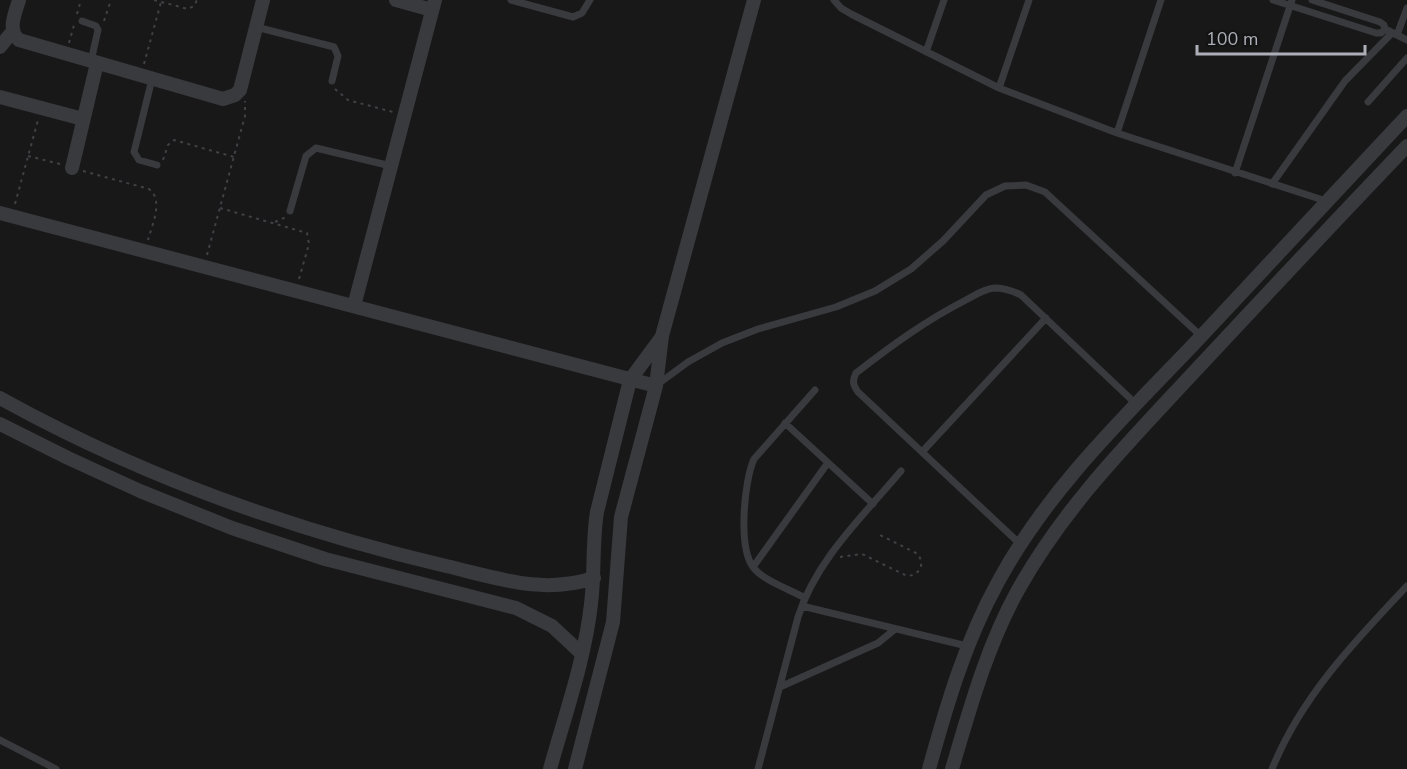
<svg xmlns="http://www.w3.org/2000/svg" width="1407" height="769" font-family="'Nunito Sans',sans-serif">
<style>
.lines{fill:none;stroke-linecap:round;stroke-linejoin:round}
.path{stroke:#3f4145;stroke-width:2;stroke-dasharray:3 4.5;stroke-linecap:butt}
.lane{stroke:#393a3e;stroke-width:7}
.street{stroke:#393a3e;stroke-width:14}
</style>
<rect width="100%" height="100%" fill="#181819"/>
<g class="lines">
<!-- path -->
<path class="path" d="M154,0l34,9 6,-3 3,-6
M77,14l4,-14
M104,21l7,-21
M69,43l5,-18
M144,64l17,-62
M335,89l13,11 45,12
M28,156l32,8
M163,160l5,-15 6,-5 60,17
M83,171l66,18c15,11 3,36 -1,51
M15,204l23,-84
M220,208l87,25 2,11 -10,35
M275,222l11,-5
M207,255l38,-139v-15
M840,557l22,-3 45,22c13,-1 18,-11 11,-22l-40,-20"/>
<!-- lane -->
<path class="lane" d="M511,0l62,17 9,-4 8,-13
M834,0l7,8 10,6 148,74 118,45 209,68
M1273,0l103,33h5l4,-4
M1312,0l68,22 4,3 1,4 22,11
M82,21l14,5 2,4 -7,31
M256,27l78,20 4,9 -6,25
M1397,35l10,-27
M926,52l18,-52
M152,79l-18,73 5,8 18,5
M999,88l30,-88
M1368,102l39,-44
M1117,133l44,-133
M1235,173l57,-173
M1272,184l73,-103 47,-48
M290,211l16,-55 10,-8 75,18
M658,384l30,-22 34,-19 36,-14 78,-22 39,-16 36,-22 32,-28 43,-46 19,-9 21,-1 19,7 156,144
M785,423l88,81
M922,452l124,-134
M1020,544l-162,-152c-5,-7 -6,-11 -2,-19 35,-27 69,-52 108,-72 10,-5 19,-12 30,-13 10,0 19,3 27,7l115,109
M753,567l74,-103
M805,598c-14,-8 -43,-18 -52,-31 -15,-20 -9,-86 1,-108l61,-69
M802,606l165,40
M780,687l98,-44 16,-13
M0,740l56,29
M758,769l40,-152c18,-57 65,-101 103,-146
M1272,769c29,-72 82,-127 135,-183"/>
<!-- street -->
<path class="street" d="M19,0c-4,14 -12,30 0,40l204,59 12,-4 5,-5 23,-90
M396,0l36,10
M0,47l12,-15
M0,97l83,22
M72,168l25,-105
M0,213l656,173
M354,306l81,-306
M0,398c139,77 292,132 446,168 52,12 96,29 148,12
M0,424l68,34 72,33 92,37 93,31 191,49 36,18 30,28
M550,769c15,-54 35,-110 41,-165 4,-31 1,-62 6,-92l33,-132 31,-42
M575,769l38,-147 8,-105 35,-131 6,-50 92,-336
M929,769c18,-65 36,-127 69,-187 49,-91 124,-163 195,-237 71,-76 142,-153 214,-229
M952,769c18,-61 35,-123 66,-179 47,-84 112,-149 177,-219 70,-75 141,-151 212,-225"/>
</g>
<!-- scale -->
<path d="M1197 45v9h168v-9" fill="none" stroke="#acafb7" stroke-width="3"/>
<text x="1206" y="45" font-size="18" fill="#acafb7" stroke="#131314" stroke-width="4.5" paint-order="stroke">100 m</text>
</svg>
